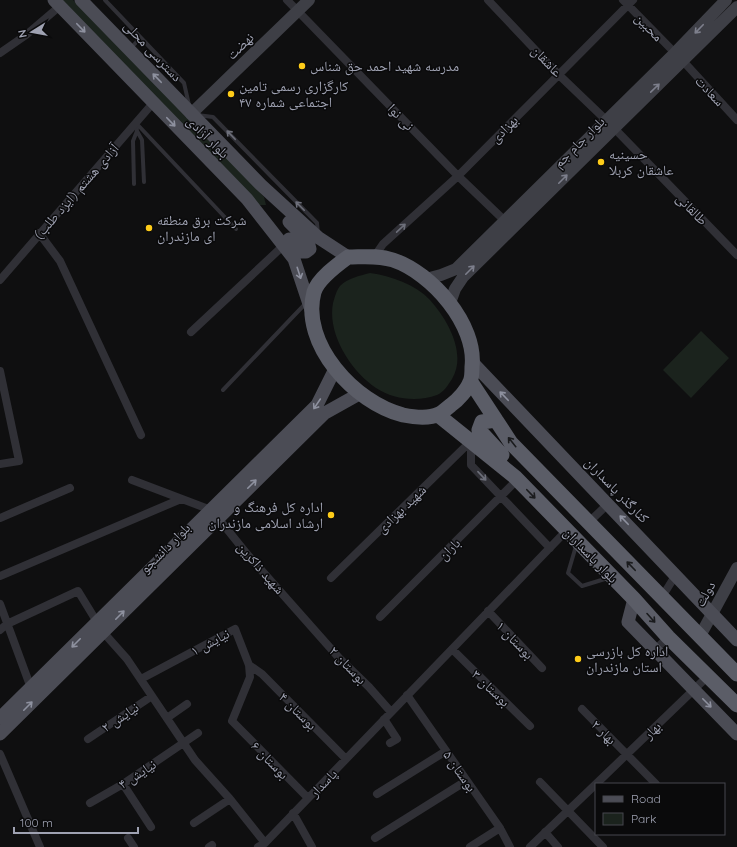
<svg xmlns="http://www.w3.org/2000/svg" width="737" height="847" font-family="Quicksand,'Noto Naskh Arabic',sans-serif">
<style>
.green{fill:#1b231d}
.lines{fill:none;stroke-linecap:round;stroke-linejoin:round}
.lane{stroke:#303036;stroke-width:4}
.street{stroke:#303036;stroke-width:8}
.secondary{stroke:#3e3f46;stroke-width:12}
.primary{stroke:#4b4c55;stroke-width:13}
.highway{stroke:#5b5d67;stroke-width:15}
.oneway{stroke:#8e919f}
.oneway2{stroke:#7d7f8c}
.oneway3{stroke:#6d6f7a}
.oneway4{stroke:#1a1b1d}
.poi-dot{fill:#fecc19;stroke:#0a0a0b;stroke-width:1.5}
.labels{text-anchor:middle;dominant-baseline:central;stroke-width:3;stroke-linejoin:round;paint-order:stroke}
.street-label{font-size:14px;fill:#9fa2b2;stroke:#0a0a0b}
.poi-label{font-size:14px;fill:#9fa2b2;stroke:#0a0a0b;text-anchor:start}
</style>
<rect width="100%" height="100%" fill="#0f0f10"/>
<!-- green -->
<path class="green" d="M57,0h16l152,154 39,43 2,8h-7z
M370,273c21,3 45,11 60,27 18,20 37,54 22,79 -4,6 -8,13 -15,16 -19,7 -43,5 -61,-7 -25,-17 -49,-54 -43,-85 2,-6 3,-12 7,-17 8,-8 19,-10 30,-13z
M701,331l28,27 -38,40 -28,-28z"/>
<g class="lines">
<!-- lane -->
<path class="lane" d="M105,0l79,83 5,22
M131,48l9,-10
M197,115l16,2 104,106 1,11
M136,123l100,106
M137,131l5,9 2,42
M134,184l-1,-43 4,-10 -1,-8
M223,390l83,-87
M576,546l-8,27 14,13 26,-8"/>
<!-- street -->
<path class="street" d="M287,0l171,176 47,45
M488,0l70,74 48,46
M623,0l52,53
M0,53l26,-18 34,-29
M683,61l54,59
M614,128l123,127
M39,233l21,28 81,174
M374,257l9,-13 75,-68 175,-176
M0,280l153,-177
M191,332l93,-87
M0,371l19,90 -19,3
M471,442v23l79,83
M132,480l79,30
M0,518l70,-30
M218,518l29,36 93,105 29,28 22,25
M589,522l19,-18
M0,576l181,-77
M331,578l140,-137
M662,597l13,-21
M0,604l31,84
M488,611l54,57
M380,617l137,-137
M0,630l7,-6 71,-33 19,31
M103,632l24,27 68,101 35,39 35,44
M452,649l78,77
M655,650l13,-13
M249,665l13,9 84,85
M141,679l94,-50 14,36 1,12 -18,44 76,77
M407,695l93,133 10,19
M582,709l74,75
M167,718l20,-14
M384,719l13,20 -7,4
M88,739l64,-43
M0,754l40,93
M540,782l63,65
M123,784l28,43
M596,784l112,-108
M377,794l69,-43
M90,803l33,-19 75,-51
M293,813l19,34
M194,823l36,-24
M545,832l13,15
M128,838l6,9
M375,838l91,-57
M209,847l3,-2
M258,847l7,-4 302,-313
M470,847l30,-19
M530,847l66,-63"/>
<!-- secondary -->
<path class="secondary" d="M191,114l118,-114
M426,279l15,-4 15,-6 219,-216 51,-53
M450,303l5,-14 8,-12 274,-270
M700,636l37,-68"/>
<!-- primary -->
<path class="primary" d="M54,0l193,199 47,60 18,54
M81,0l180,185 58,53 29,19
M289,239l12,13h5l4,-3 -2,-8 -19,-19
M473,363l264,277
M634,599l-6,23 109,112
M0,718l317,-313 18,-36
M0,734l325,-321 34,-19"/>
<!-- highway -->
<path class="highway" d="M348,257c15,0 30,-2 45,3 39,13 84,65 79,107 0,5 0,11 -2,15 -3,8 -12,18 -19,23 -4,3 -8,7 -12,9 -10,5 -26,3 -36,1 -48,-12 -103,-71 -89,-123 4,-13 23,-27 34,-35z
M471,382l40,61 226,231
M438,415l77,62 119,122 34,38 69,68
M496,420l-14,2 -3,8 23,25"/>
</g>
<!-- one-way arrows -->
<defs><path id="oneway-shaft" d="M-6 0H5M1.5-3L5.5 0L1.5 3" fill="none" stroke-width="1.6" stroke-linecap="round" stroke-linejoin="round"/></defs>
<g class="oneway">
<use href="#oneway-shaft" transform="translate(81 28) rotate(46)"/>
<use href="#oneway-shaft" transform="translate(157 78) rotate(-134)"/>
<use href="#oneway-shaft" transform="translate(171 122) rotate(46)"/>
<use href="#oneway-shaft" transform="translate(299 273) rotate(72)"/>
<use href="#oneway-shaft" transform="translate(504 396) rotate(-134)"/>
<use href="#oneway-shaft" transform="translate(317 404) rotate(124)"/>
<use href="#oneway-shaft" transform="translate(252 484) rotate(-45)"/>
<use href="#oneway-shaft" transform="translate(624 520) rotate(-134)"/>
<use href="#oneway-shaft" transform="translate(120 615) rotate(-45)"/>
<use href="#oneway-shaft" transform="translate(76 643) rotate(135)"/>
<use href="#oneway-shaft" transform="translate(707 703) rotate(45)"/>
<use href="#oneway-shaft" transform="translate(28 706) rotate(-45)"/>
</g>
<g class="oneway2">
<use href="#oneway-shaft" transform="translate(699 29) rotate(134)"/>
<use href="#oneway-shaft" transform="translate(655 88) rotate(-44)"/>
<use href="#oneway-shaft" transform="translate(563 179) rotate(-45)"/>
<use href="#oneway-shaft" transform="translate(470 270) rotate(-45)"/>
</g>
<g class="oneway3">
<use href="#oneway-shaft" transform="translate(231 135) rotate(-134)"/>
<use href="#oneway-shaft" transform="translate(300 206) rotate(-135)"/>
<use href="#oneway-shaft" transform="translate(401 228) rotate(-43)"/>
<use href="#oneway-shaft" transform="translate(482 476) rotate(47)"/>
</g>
<g class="oneway4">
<use href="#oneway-shaft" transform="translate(512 442) rotate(-129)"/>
<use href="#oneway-shaft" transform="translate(531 494) rotate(46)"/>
<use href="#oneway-shaft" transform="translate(631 566) rotate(-134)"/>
<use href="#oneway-shaft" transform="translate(651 618) rotate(48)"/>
</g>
<!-- markers -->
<g class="poi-dot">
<circle cx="302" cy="66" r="4"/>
<circle cx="231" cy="94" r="4"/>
<circle cx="601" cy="162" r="4"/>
<circle cx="149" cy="228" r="4"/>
<circle cx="331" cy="515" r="4"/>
<circle cx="578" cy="659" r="4"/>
</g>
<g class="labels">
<!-- street labels -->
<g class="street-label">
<text transform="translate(649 27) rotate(46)">محبین</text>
<text transform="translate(240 46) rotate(-44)">نهضت</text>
<text transform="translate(153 51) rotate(47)">دسترسی محلی</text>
<text transform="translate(547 61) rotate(46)">عاشقان</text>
<text transform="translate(710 91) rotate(47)">سعادت</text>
<text transform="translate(401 117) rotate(46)">نی نوا</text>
<text transform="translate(504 129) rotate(-45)">بهزادی</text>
<text transform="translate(208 137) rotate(45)">بلوار آزادی</text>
<text transform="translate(579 142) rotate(-45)">بلوار جام جم</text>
<text transform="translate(76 191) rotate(-49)">آزادی هشتم (ایزد طلب)</text>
<text transform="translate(692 209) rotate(46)">طالقانی</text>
<text transform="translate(617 490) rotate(46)">کنارگذر پاسداران</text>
<text transform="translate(401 509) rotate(-44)">شهید بهزادی</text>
<text transform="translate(165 548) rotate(-45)">بلوار دانشجو</text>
<text transform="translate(449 549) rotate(-45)">باران</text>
<text transform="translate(591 555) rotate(46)">بلوار پاسداران</text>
<text transform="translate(261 568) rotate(49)">شهید ذاکرین</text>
<text transform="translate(705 594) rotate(-61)">دولت</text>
<text transform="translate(515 640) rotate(46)">بوستان ۱</text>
<text transform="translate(210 642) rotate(-28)">نیایش ۱</text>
<text transform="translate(348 665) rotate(46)">بوستان ۲</text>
<text transform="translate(491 688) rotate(44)">بوستان ۳</text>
<text transform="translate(298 711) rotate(45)">بوستان ۴</text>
<text transform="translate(120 717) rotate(-34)">نیایش ۲</text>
<text transform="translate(652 730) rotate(-44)">بهار</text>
<text transform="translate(604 732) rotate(45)">بهار ۲</text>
<text transform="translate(270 760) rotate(46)">بوستان ۶</text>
<text transform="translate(460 771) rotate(55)">بوستان ۵</text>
<text transform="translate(137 774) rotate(-33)">نیایش ۴</text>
<text transform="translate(323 783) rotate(-46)">پاسدار</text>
</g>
<!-- poi labels -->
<g class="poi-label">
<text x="310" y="66">مدرسه شهید احمد حق شناس</text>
<text x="239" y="86">کارگزاری رسمی تامین<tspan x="239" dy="16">اجتماعی شماره ۴۷</tspan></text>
<text x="609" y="154">حسینیه<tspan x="609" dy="16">عاشقان کربلا</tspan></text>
<text x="157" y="220">شرکت برق منطقه<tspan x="157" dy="16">ای مازندران</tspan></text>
<text x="323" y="507" text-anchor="end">اداره کل فرهنگ و<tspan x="323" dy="16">ارشاد اسلامی مازندران</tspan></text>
<text x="586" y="651">اداره کل بازرسی<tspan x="586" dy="16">استان مازندران</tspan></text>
</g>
</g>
<!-- legend -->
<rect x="595" y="783" width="130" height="52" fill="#0a0a0b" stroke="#46474e"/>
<rect x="603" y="796" width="20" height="6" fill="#4b4c55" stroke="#46474e"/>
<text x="631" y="803" font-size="12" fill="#9fa2b2">Road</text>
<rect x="603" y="813" width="20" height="12" fill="#1b231d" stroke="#46474e"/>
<text x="631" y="823" font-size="12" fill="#9fa2b2">Park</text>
<!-- north arrow -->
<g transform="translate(32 32) rotate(259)" stroke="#0a0a0b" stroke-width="3" paint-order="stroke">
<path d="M0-3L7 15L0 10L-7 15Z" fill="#9fa2b2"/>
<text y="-6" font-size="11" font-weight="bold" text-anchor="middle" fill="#9fa2b2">N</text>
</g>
<!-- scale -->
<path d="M14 827v6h124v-6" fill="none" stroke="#9fa2b2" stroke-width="2"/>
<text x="20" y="827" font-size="12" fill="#9fa2b2" stroke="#0a0a0b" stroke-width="3" paint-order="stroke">100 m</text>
</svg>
